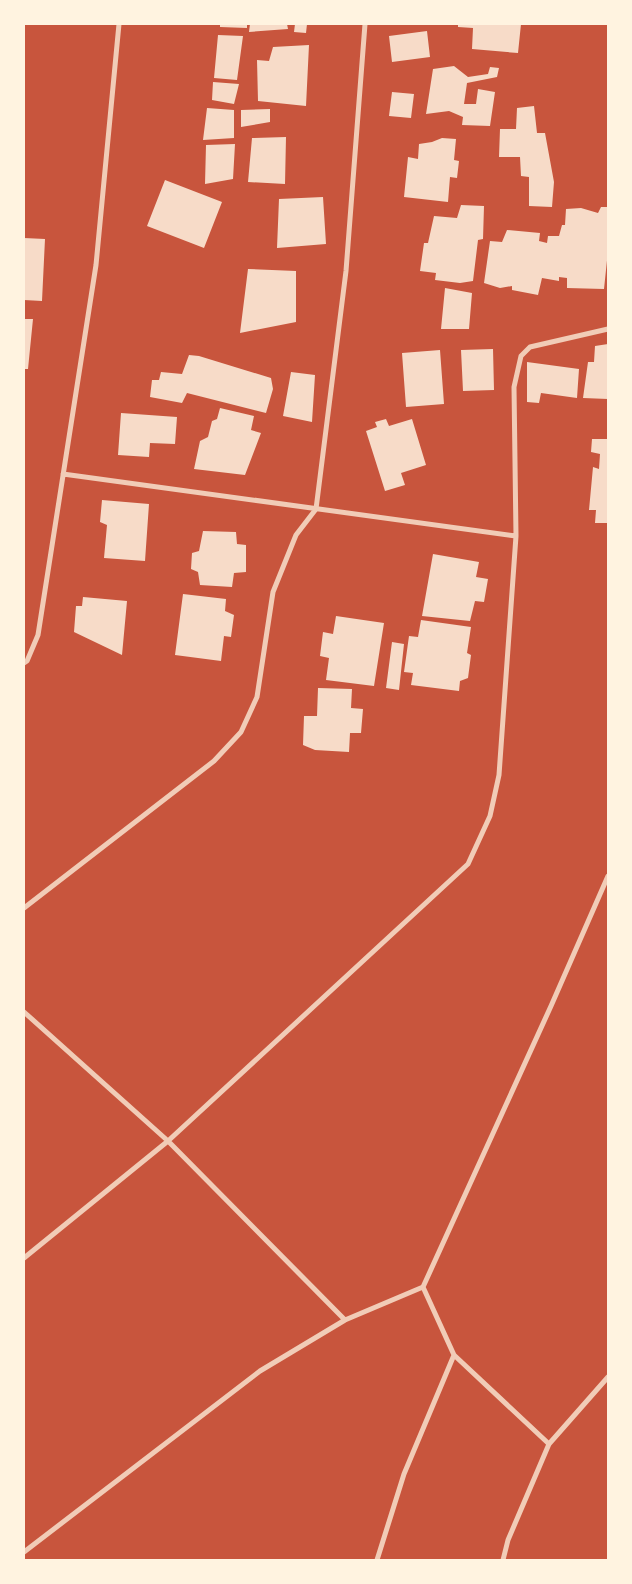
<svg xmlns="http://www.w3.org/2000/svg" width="632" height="1584" font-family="Ubuntu,sans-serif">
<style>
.building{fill:#f7dbc8}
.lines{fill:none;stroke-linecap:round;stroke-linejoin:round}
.minor{stroke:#f1ccb7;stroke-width:5}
</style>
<rect width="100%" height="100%" fill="#c8553d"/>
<!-- building -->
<path class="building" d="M220,24h27v4l-27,-1z
M250,24h37l1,5 -39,3z
M295,24h12l-1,9 -12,-1z
M458,24h63l-3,29 -46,-4 1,-21 -15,-1z
M427,31l3,26 -38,5 -3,-26z
M218,35l25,1 -6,44 -23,-2z
M309,45l-3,61 -48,-5 -1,-41 12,1 4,-14z
M454,66l14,11 20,-3 2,-7 9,1 -2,9 -30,6 -3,21h12l2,-15 17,3 -5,34 -28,-1 1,-8 -14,-6 -23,3 7,-45z
M213,82l26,2 -5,20 -22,-4z
M392,92l22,2 -3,24 -22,-2z
M534,106l3,27h8l9,49 -2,25 -23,-1v-29l-8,-1 -1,-19h-21l1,-28h16l1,-21z
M207,108l27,2v28l-31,2z
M270,109v13l-29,5v-17z
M286,137l-1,47 -37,-2 4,-44z
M442,138l14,1 -2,21 5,1 -2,17 -7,-1 -2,25 -44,-5 4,-40 10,2 1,-15 13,-2z
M235,144l-2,35 -28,5 1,-39z
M165,180l57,22 -18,46 -57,-22z
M323,197l3,47 -49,4 2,-49z
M461,205l23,1 -1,33 -5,1 -5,41 -13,2 -25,-3 1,-7 -16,-2 4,-28h4l6,-27 23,2z
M601,207h7v44l-4,38 -37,-1v-10l-8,-1v4l-17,-3 -4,17 -26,-5v-4l-12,2 -16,-5 6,-42 12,1 5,-12 33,3 -1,8 8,2 1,-7h11l3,-11h3l1,-16 15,-1 17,5z
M24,238l21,1 -3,62 -18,-1z
M248,269l48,2v51l-56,11z
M445,288l27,5 -3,36h-28z
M24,319h9l-5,50h-4z
M608,344v55l-25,-1 5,-36h6l1,-16z
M493,349l1,41 -31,1 -2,-41z
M440,350l4,54 -38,3 -4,-54z
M189,355l10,1 72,22 2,11 -7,24 -79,-20 -5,10 -32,-6 2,-17h7l2,-8 21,2z
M527,362l52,7 -2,29 -36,-5 -2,10 -12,-1z
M291,372l24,3 -3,47 -29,-6z
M220,408l34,8 -3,14 10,3 -16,42 -51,-6 6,-28 8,-4 4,-16 5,-2z
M121,413l56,4 -2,27 -25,-1 -1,14 -31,-2z
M386,419l3,7 23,-7 14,46 -25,8 4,12 -20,6 -19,-60 11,-4 -2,-5z
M592,439h16v84h-13l1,-13h-7l4,-43 6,2 1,-15 -9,-2z
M102,500l47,4 -4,57 -41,-3 3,-33 -7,-3z
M203,531l33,1 1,12 9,1v27l-12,1 -2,14 -32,-2 -2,-13 -7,-3 1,-16 7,-2z
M433,554l46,8 -3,15 12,2 -4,23 -9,-1 -5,20 -48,-5z
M183,594l43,5 -1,12 9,4 -3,22 -7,-1 -3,25 -46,-6z
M83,597l44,4 -5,54 -48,-23 2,-26h6z
M336,616l48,7 -10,63 -48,-6 3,-22 -9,-2 3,-24 10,2z
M421,620l50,7 -4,26 4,2 -3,23 -8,3 -1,10 -48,-6 2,-12 -9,-1 5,-36 9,1z
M392,642l12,2 -5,46 -13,-2z
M318,688l34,1 -1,19 12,1 -2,24h-11l-1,19 -34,-2 -12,-5 1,-29h13z"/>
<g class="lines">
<!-- minor -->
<path class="minor" d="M63,474l453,62
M24,663l3,-2 11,-26 58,-370 23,-241
M24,908l190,-147 27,-29 16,-35 16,-105 23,-57 20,-26 30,-238 19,-247
M24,1012l144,129 177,179
M24,1258l144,-117 300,-277 22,-48 9,-41 17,-239 -2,-149 7,-31 9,-9 78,-18
M423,1287l31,68 95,89 59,-67
M24,1552l236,-181 85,-51 78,-33 128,-281 57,-130
M377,1560l27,-86 50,-119
M503,1560l5,-20 41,-96"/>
</g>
<!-- border -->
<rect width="632" height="1584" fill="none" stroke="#fff3e0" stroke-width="50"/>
</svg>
